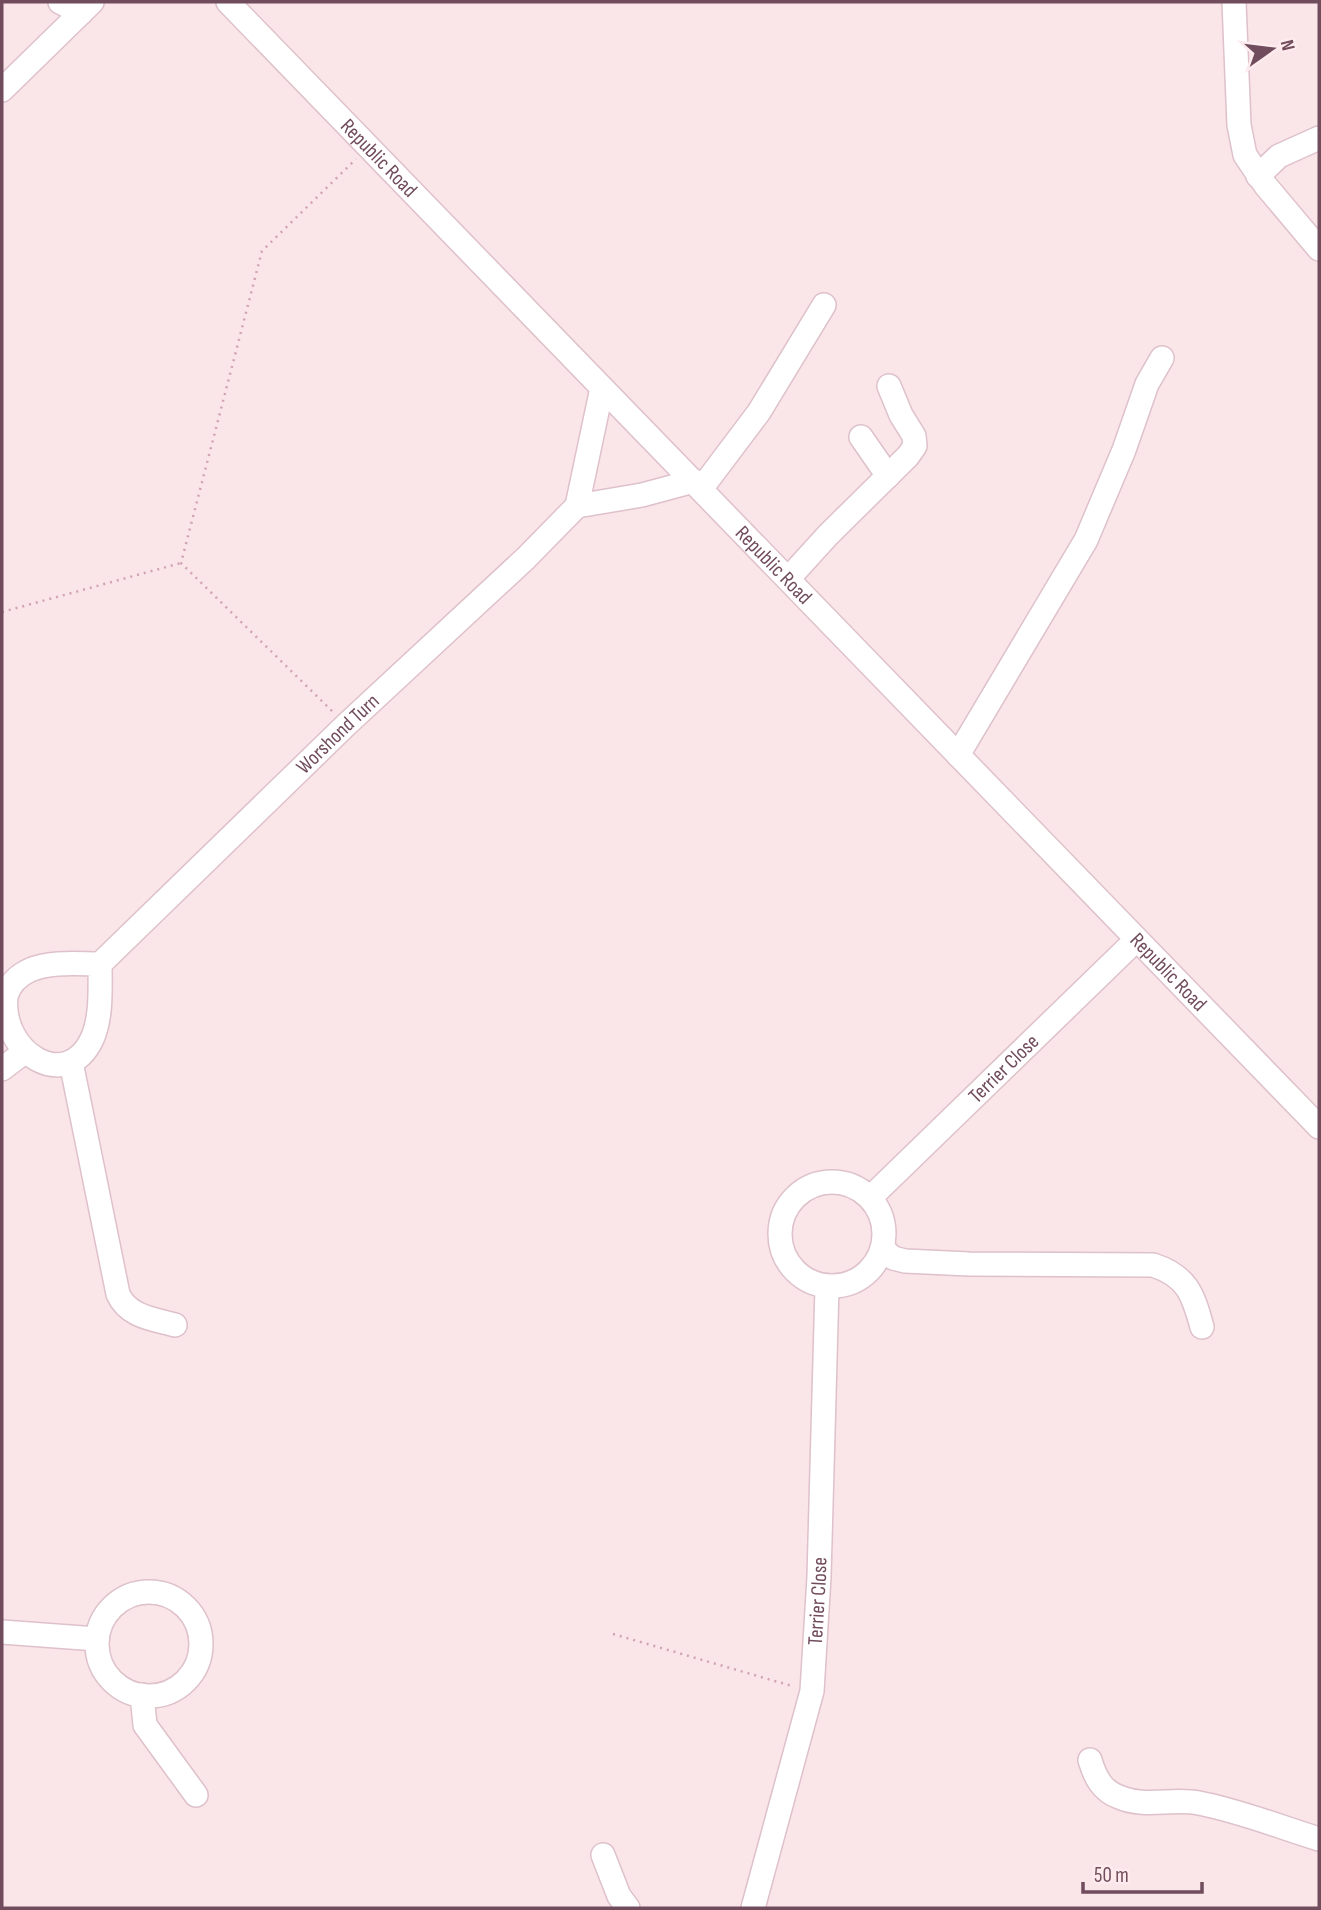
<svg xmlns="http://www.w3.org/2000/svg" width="1321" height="1910" font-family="'Sofia Sans Condensed',sans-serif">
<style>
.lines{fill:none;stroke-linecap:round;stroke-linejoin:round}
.minor-casing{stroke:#dec1ca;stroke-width:26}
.path{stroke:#d2a2b5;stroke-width:2.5;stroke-dasharray:2 5;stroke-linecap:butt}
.minor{stroke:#fff;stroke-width:23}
.labels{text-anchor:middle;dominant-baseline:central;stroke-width:5;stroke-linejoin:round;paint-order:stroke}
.street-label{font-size:21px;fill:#714c5c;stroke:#feebee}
</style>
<rect width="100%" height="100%" fill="#fae5e9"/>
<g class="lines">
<defs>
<g id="minor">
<path d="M60,2l21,11"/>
<path id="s1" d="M228,2l1091,1125"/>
<path d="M1234,2l5,123 6,30 21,31 53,63"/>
<path d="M2,90l90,-88"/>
<path d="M1258,176l21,-20 40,-18"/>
<path d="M861,437l27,39"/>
<path d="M701,489l58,-77 65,-107"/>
<path d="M577,506l65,-11 52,-14"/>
<path d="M788,579l40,-44 80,-79 7,-10 -1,-10 -13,-21 -12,-29"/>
<path d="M958,755l128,-215 38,-90 23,-66 15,-26"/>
<path id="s2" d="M100,964l246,-239 180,-167 51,-52 25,-118"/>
<path d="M100,964c0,23 2,53 -8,75 -26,55 -92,13 -86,-42 3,-13 13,-22 24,-27 21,-9 48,-6 70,-6z"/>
<path d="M71,1062l47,232c10,23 36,25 57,31"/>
<path d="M2,1069l21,-16"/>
<circle cx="832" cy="1234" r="52"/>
<path id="s3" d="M870,1198l266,-258"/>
<path d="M883,1249l10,9 12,3 64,3 184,1c34,11 40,29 49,62"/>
<circle cx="149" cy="1644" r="52"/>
<path d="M2,1632l95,7"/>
<path d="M142,1695l3,30 51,70"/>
<path d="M1090,1760c5,17 12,31 29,37 25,11 54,1 80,6 41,8 81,24 120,36"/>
<path d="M603,1855l16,41 9,12"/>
<path id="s4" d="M753,1908l59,-217 7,-114 8,-290"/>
</g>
</defs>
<!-- minor casing -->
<use href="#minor" class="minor-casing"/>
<!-- path -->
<path class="path" d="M2,612l179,-49
M332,711l-151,-148 81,-312 94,-92
M613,1634l179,52"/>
<!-- minor -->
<use href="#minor" class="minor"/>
</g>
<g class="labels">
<!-- street labels -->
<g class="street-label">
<text stroke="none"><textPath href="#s1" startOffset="217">Republic Road</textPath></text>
<text stroke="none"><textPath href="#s1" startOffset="784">Republic Road</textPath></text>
<text stroke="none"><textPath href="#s2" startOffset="331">Worshond Turn</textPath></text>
<text stroke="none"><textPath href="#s1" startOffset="1351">Republic Road</textPath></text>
<text stroke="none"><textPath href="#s3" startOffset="186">Terrier Close</textPath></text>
<text stroke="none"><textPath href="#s4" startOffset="315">Terrier Close</textPath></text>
</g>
</g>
<!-- border -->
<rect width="1321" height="1910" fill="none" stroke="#714c5c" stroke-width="7"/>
<!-- north arrow -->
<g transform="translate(1272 49) rotate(76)" stroke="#feebee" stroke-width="5" paint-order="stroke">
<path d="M0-5L12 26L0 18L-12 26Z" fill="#714c5c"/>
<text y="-10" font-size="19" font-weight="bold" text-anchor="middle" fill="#714c5c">N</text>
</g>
<!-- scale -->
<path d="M1083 1882v10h119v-10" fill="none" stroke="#714c5c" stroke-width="3.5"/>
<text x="1094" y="1882" font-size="21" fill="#714c5c" stroke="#feebee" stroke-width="5" paint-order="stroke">50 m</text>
</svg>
